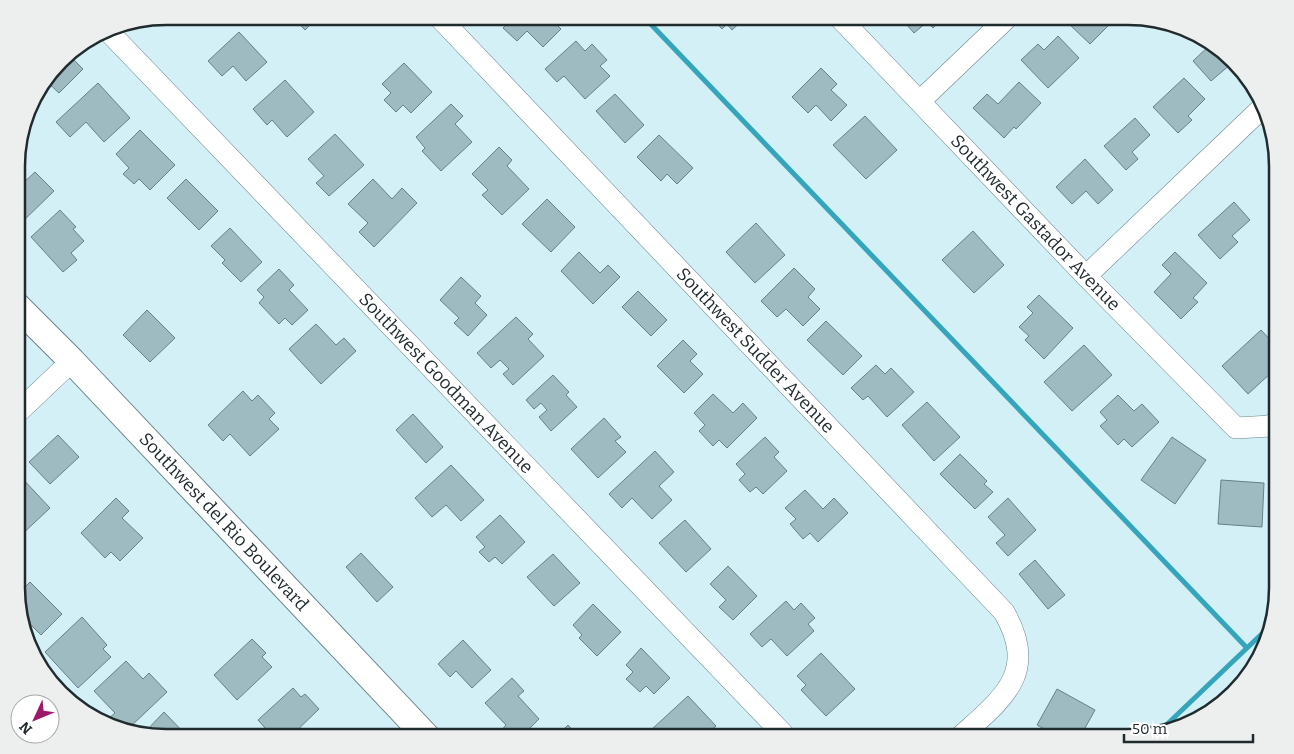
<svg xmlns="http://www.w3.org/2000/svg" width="1294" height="754" font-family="Bitter,serif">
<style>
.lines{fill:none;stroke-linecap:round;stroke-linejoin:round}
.stream{stroke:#35a5bc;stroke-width:5}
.building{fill:#9fbbc2;stroke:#668087}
.minor-casing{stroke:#688389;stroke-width:22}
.tertiary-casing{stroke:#688389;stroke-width:28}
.minor{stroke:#fff;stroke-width:21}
.tertiary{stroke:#fff;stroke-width:26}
.labels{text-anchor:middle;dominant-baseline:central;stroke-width:4.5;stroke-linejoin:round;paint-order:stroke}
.street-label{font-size:18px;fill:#202b2e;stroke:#fff}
.rim{fill:none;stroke:#202b2e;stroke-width:2.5}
</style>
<rect width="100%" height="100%" fill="#d3f0f7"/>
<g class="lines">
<!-- stream -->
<path class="stream" d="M643,16l604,632
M1160,731l109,-104"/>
</g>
<!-- building -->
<path class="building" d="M292,16h27l-14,14z
M514,16h34l13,13 -18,18 -16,-16 -10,10 -14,-13z
M710,16h37l-15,14 -5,-6 -5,5z
M899,16h46l-12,12 -6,-6 -13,11z
M1074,16h44l-28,28 -22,-21z
M239,32l28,30 -21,19 -13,-15 -11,10 -14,-15z
M1058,36l21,22 -31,30 -27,-28 17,-16 6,6z
M576,41l9,10 7,-7 15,16 -7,6 10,10 -25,23 -21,-23 -7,6 -12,-13z
M1211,44l20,20 -20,17 -18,-20z
M69,55l14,14 -24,24 -13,-12 12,-15z
M404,63l28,29 -21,21 -8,-8 -7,7 -12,-12 7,-7 -9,-9z
M821,68l16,16 -6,6 16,15 -16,16 -15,-16 -8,8 -16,-16z
M1184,78l21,21 -17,17 4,4 -14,13 -25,-26z
M285,80l29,32 -27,25 -15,-17 -5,5 -14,-16z
M1019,82l22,21 -25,26 -2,-2 -10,11 -31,-30 14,-14 11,10z
M98,83l32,35 -26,24 -18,-20 -16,15 -14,-15z
M615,94l29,31 -19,18 -29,-32z
M451,104l12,12 -8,8 17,18 -31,29 -19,-20 3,-3 -9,-11z
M865,116l32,34 -31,29 -33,-34z
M1135,118l15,17 -18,17 6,7 -12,11 -22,-24z
M140,130l35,35 -25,25 -11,-11 -5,5 -11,-10 6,-6 -13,-14z
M335,134l29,31 -35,31 -13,-13 8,-7 -16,-17z
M659,135l34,33 -16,16 -10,-10 -6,7 -24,-24z
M499,147l13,13 -5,6 22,23 -27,26 -20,-20 6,-5 -16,-16z
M1085,159l28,31 -15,14 -12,-13 -14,13 -16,-17z
M35,172l19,19 -36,35 -1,-46 5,4z
M186,179l32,32 -19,19 -32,-32z
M373,179l19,20 10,-11 15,15 -43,44 -15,-15 9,-9 -20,-19z
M547,199l28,28 -24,25 -29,-28z
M1234,202l16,18 -18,16 6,6 -18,17 -22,-24z
M60,210l16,17 -3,2 11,12 -13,12 6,7 -14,12 -32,-35z
M756,223l29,32 -30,28 -29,-31z
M230,228l32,34 -21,20 -19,-19 3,-3 -14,-14z
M973,231l31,34 -30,28 -32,-33z
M579,252l21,21 8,-8 12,12 -27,27 -32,-33z
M1175,252l32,31 -14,15 5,4 -17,17 -27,-27 17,-18 -9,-9z
M794,268l21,21 -7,8 12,12 -17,17 -17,-17 -9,8 -16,-16z
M279,269l15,16 -5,5 19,20 -16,15 -7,-7 -6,6 -20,-21 5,-6 -7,-7z
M461,277l20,19 -6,7 12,12 -19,21 -14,-13 5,-5 -19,-18z
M638,291l29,29 -16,16 -29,-29z
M1039,295l34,33 -29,31 -19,-19 4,-4 -10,-9 14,-14 -6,-6z
M147,310l28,28 -25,24 -27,-27z
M516,317l17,17 -5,5 16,17 -31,29 -10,-11 6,-5 -9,-9 -9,8 -14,-15z
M826,321l36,35 -19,19 -36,-35z
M316,324l20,21 8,-7 12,13 -35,33 -32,-35z
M1261,330l16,17v28l-5,-3 -24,22 -26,-28z
M683,340l14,14 -7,7 13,13 -19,19 -27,-27z
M1084,345l28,30 -40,36 -28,-29z
M876,365l9,9 6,-6 23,24 -27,25 -19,-21 -5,4 -12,-12z
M553,375l16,17 -3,3 11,12 -26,24 -12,-14 8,-7 -6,-7 -7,6 -8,-9z
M243,391l9,10 6,-6 17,18 -6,6 10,10 -29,27 -20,-22 -7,7 -15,-16z
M713,394l20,19 10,-10 14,15 -30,30 -8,-8 -6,6 -14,-15 6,-6 -11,-12z
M1118,395l16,16 8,-7 17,18 -27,25 -8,-8 -6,6 -18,-19 7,-6 -7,-8z
M927,402l33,35 -26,24 -32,-36z
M413,414l30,33 -17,16 -30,-33z
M604,418l17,19 -6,4 11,11 -28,26 -27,-29z
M58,435l21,22 -29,27 -21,-22z
M765,437l14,15 -5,5 13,14 -24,23 -7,-7 -6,5 -11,-12 6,-6 -9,-10z
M1172,437l34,23 -31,44 -34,-24z
M655,451l19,21 -15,14 13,14 -20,19 -20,-21 -10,10 -13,-14z
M960,454l27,27 -3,3 9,8 -18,17 -35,-35z
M451,465l33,35 -23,21 -15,-16 -14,12 -17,-19z
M20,476l30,32 -33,31v-60z
M1221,480l43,3 -2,44 -44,-3z
M805,490l18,19 11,-11 14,15 -30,29 -8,-9 -7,6 -13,-15 6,-5 -11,-11z
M116,498l13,13 -7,7 21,20 -23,23 -9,-9 -6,6 -24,-25z
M1008,498l28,32 -28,26 -12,-13 9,-8 -17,-18z
M500,515l25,27 -23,22 -7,-7 -6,5 -10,-10 6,-5 -9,-10z
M685,520l26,29 -25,23 -27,-29z
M361,553l32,34 -16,15 -31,-35z
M553,554l27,29 -26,23 -27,-29z
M1035,560l30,35 -17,14 -29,-35z
M728,566l29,30 -24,24 -14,-13 7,-7 -16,-16z
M30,582l32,32 -21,21 -19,-19 -1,1 -4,-10v-12z
M786,601l8,9 7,-7 14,15 -7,6 6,7 -27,25 -16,-17 -9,8 -12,-13z
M593,604l28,28 -24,24 -18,-18 3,-3 -9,-10z
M82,617l25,28 -4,4 8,8 -33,31 -33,-36z
M252,639l14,14 -4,4 10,10 -35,33 -23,-25z
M463,640l28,30 -19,18 -16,-17 -6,6 -12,-13z
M641,648l29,30 -16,16 -8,-8 -6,6 -14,-13 7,-7 -7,-7z
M821,653l34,36 -29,27 -25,-26 5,-5 -9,-9z
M126,661l17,18 6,-6 18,19 -38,36 -15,-4 -5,-6 6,-5 -21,-22z
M512,678l12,13 -6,5 21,23 -19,19h-13l-6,-7 5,-6 -21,-22z
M293,688l8,9 4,-3 14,15 -30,29h-15l-16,-18z
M1057,689l38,21 -15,27h-21l-22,-12z
M688,696l28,30 -13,12h-30l-2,-2 -2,2h-11l-7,-8z
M164,712l25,26h-23l-21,-6z
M568,725l12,13h-25z
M332,729l9,9h-18z"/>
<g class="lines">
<defs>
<g id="minor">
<path id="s1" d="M438,16l566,596c35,61 -1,86 -44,125"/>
<path id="s2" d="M838,16l248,260 150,152 35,-2 6,-6"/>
<path id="s3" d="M106,29l681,709"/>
<path d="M920,101l89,-85"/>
<path d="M1086,276l177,-169"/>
<path d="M17,413l55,-52"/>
</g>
<g id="tertiary">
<path id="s4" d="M17,306l55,55 356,377"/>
</g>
</defs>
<!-- minor casing -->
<use href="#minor" class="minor-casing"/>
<!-- tertiary casing -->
<use href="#tertiary" class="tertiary-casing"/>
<!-- minor -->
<use href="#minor" class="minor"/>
<!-- tertiary -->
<use href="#tertiary" class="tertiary"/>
</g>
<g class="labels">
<!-- street labels -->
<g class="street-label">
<text stroke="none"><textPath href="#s2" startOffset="286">Southwest Gastador Avenue</textPath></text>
<text stroke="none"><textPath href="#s1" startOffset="461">Southwest Sudder Avenue</textPath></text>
<text stroke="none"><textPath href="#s3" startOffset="491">Southwest Goodman Avenue</textPath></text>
<text stroke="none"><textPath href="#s4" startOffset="299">Southwest del Rio Boulevard</textPath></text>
</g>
</g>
<!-- crop -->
<path d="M0 0H1294V754H0ZM166 25H1128A141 141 0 0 1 1269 166V588A141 141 0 0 1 1128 729H166A141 141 0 0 1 25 588V166A141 141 0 0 1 166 25Z" fill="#edeeee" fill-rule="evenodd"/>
<path class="rim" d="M166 25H1128A141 141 0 0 1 1269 166V588A141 141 0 0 1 1128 729H166A141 141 0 0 1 25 588V166A141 141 0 0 1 166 25Z"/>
<!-- north arrow -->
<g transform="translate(35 719) rotate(226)"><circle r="24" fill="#ffffff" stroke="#a6aaab"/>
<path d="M0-4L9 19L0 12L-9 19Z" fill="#9e1969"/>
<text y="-8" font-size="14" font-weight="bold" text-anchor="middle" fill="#202b2e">N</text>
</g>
<!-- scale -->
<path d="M1124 734v8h129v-8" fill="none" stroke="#202b2e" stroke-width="2.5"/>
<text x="1132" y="734" font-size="15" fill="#202b2e" stroke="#ffffff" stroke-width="4" paint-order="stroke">50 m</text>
</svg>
